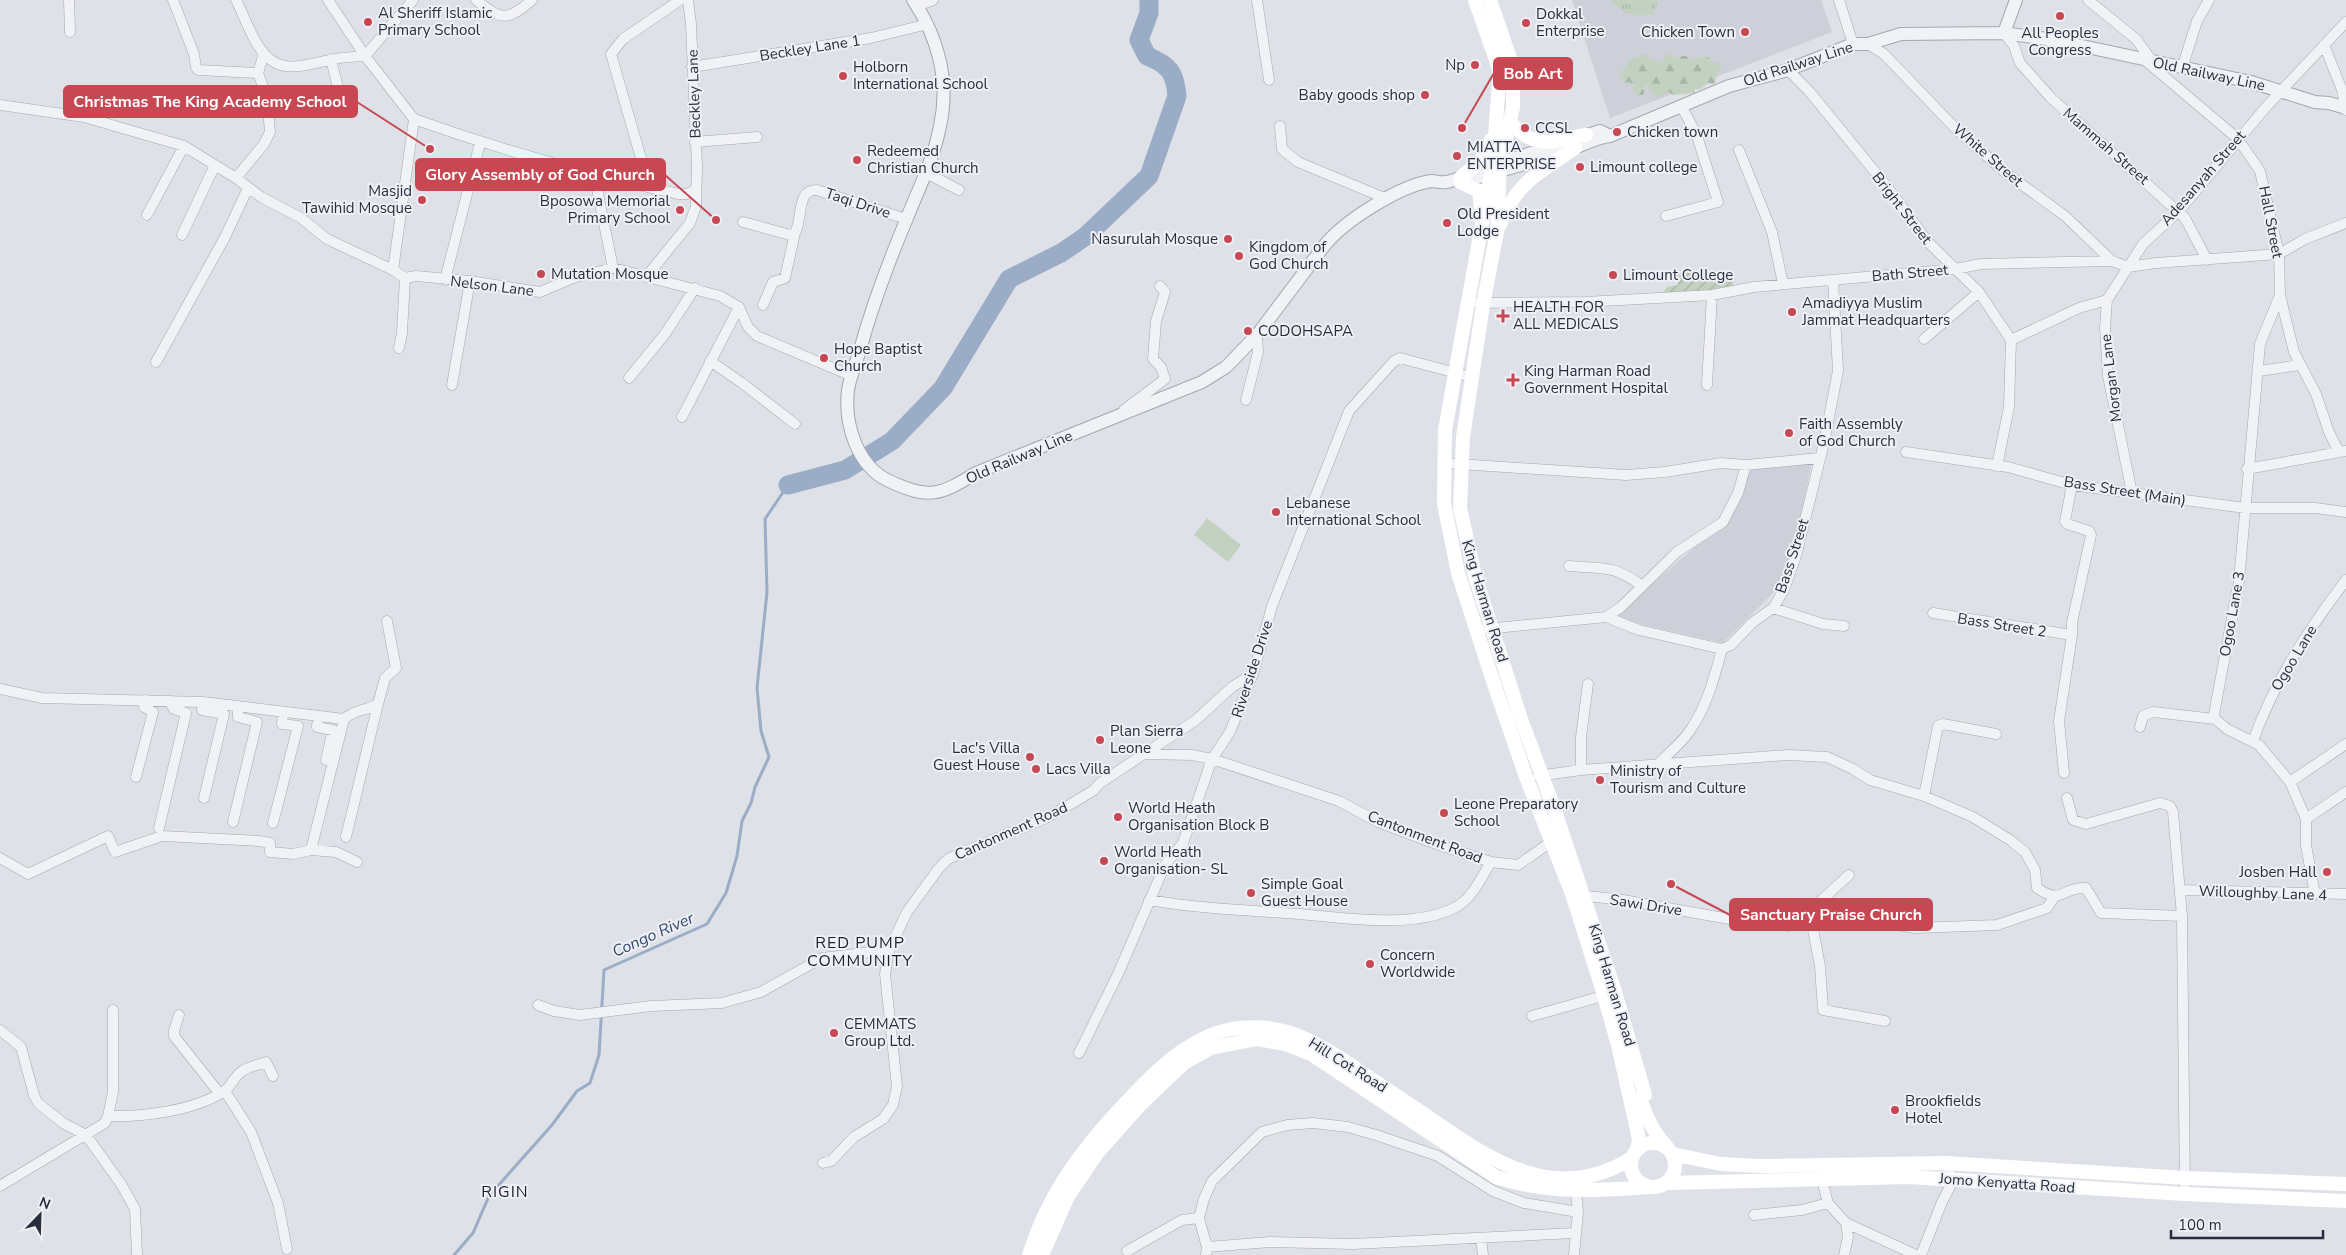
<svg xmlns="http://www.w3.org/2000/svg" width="2346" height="1255" font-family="'Nunito Sans',sans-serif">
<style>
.built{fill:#cdd0d9}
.grass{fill:#c3d1c0}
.forest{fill:url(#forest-firs)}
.park{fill:url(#park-tufts)}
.garden{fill:url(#garden-furrows)}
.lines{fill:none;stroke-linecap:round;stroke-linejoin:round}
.stream{stroke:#9badc6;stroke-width:3}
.river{stroke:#9badc6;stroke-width:19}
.minor-casing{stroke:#a4a8b1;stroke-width:11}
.tertiary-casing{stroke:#a4a8b1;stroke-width:14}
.minor{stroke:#f1f2f6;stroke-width:10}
.tertiary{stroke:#f1f2f6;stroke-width:12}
.secondary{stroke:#fff;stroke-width:14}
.poi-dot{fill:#c74853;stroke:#eef0f5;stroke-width:2}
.labels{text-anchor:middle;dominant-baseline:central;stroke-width:4;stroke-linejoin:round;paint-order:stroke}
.poi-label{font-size:15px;fill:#282e3d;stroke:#eef0f5;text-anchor:start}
.street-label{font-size:15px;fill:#282e3d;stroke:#eef0f5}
.water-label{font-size:16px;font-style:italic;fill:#344b6f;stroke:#eef0f5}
.neighbourhood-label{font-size:16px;letter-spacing:1px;fill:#1b202e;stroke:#eef0f5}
.leader{fill:none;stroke:#c74853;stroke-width:2}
.callout-dot{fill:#c74853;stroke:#eef0f5;stroke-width:2}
.callout{fill:#c74853;stroke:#c74853;stroke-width:2}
.callout-label{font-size:16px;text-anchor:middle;font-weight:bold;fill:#fff}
</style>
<defs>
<pattern id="forest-firs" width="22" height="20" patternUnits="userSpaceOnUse" patternTransform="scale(1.25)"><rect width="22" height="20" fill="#c3d1c0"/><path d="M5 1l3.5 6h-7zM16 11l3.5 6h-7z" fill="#a8b4a6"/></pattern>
<pattern id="park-tufts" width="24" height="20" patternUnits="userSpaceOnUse" patternTransform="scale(1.25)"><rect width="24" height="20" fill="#c3d1c0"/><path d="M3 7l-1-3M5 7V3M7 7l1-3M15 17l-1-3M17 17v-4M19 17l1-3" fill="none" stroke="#a8b4a6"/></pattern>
<pattern id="garden-furrows" width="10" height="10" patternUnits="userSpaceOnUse" patternTransform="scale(1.25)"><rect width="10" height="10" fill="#c3d1c0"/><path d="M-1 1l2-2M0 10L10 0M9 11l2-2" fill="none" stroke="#a8b4a6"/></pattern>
</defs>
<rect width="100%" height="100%" fill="#dee1e7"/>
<!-- built -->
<path class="built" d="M1572,0h249l11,32 -222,86z
M1812,460l-13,69 -18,56 -58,58 -110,-25 106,-92 27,-60z"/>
<!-- grass -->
<path class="grass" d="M1207,518l34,27 -13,17 -34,-27z"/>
<!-- forest -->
<path class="forest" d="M1645,54l4,2 -1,2 17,5 -2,-4 3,-4 8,-1v4l5,1 3,-3h5l2,4 18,-4 6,6 9,2 -8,20 -6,-1 -8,6h-5v4l-22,2 -4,-3 -4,1 -4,4h-6l-9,-13 -2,1 1,5 -2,5h-7l-4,-7 3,-2 -6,-4 -4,1 -6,-9 7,-7 2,-7z"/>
<!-- park -->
<path class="park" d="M1610,0h48l-4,14c-22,3 -28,2 -44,-14z"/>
<!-- garden -->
<path class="garden" d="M1677,273h23l32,7 3,10 -73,4 5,-7 11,-2z"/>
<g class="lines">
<!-- stream -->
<path class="stream" d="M454,1255l19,-22 16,-37 63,-71 25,-34 13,-8 9,-28 5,-85 103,-46 19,-31 11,-37 5,-35 9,-18 4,-16 14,-30 -8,-26 -4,-43 10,-96 -2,-73 23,-34"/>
<!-- river -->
<path class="river" d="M788,485l57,-15 47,-29 51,-53 66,-109 52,-26 25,-17 63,-60 28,-80c-2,-24 -8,-31 -30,-40l-8,-16 10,-27v-13"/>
<defs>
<path id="minor" d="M69,0l1,32
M173,0l21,54 2,13 2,3 60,3
M236,0c10,19 19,51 38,62 16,10 39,1 56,-2 11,-3 23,-3 35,-4
M328,0l37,56 49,63 -21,151
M476,0c25,21 32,21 56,0
M1257,0l12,80
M1839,0l14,44
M2088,0l48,39 16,22
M917,6l16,-6
M2004,33l10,13 6,17 31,35 134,120 22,42
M1868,44l16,10 72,75 50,44 59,43 47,45
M2324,45l18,45 4,20
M365,56l48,-56
M331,59l12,49
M2146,61l92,78 22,32 19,83 1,41 14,57 22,42 13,38 10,20
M692,67l179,-29 57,-14
M2182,68l15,-47 12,-21
M1788,70l21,21 80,98 39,53 51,50 32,48 -2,67 -12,59
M0,105l84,12 100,29 52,32 25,19 40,21 26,21 66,31 12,8 11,-2 54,5 70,11 33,-14 40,-10 107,28 19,11 9,20 9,9 95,40
M414,119c87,31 175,56 265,75h8l9,-5
M1280,126l2,23 16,13 89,37
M695,142l62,-5
M1739,150l33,82 11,52
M926,173l33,17
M594,174l19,94
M236,178l28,-34 6,-12 -3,-35 -9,-24 6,-20
M649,186l-38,-132 12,-15 57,-39
M147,215l37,-69
M1666,216l52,-14 -22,-69 -15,-27
M743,222l47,13 5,-2c8,-14 1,-44 22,-43l89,29
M182,235l33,-70
M646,277l44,-54 6,-17 1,-39 -6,-143 -3,-24
M445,280l35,-137
M2280,295l-20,49 -21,237 -25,133 1,5 12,10 32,16 31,37 16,37v26l9,50
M1467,303l118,-1 127,-7 42,-8 201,-18 26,-5 131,-3 16,6 28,-4 123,-9 26,-15 41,-16
M763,305l10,-23 12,-4 10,-45
M1924,339l55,-47
M2011,340l68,-32 28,-8
M399,348l3,-15 3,-55
M710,361l32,22 53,41
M156,362l69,-125 23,-49
M2259,371l41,-6
M629,378l36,-44 30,-46
M452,385l18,-104
M1707,385l5,-90
M1246,400l12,-48 -1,-17
M1124,410l41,-31 -4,-12 -8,-8 3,-38 9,-29 -5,-6
M682,417l57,-110
M1906,452l102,15 64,18 173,23h70l31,4
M1444,463l182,12 39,-3 56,-9 25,2 73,-7
M2247,469l99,-18
M2132,493l-24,-117 -3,-48 2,-28 36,-56 36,-33 87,-104 80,-85
M1569,566c34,3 44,-2 73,20
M1773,608l50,16 21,2
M1933,613l139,22
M1606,617l15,-10 56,-55 46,-30 15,-29 8,-28
M1476,630l130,-13 33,13 83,19 9,-4 21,-22 21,-15 11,-18 12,-34 28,-113 14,-72 -5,-91
M0,689l42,9 161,4 141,17c12,-10 21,-8 34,-15l7,-26 11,-10 -9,-47
M203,702l-1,8 22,4 -20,84
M318,717l-1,10 16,3 -7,30
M2140,727l3,-11 10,-4 62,7
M2253,741c21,-59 55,-111 93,-161
M1144,754l52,-34 36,-33 21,-13
M1659,763c11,-11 24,-21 32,-34 16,-23 24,-54 31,-80
M1581,770v-33l7,-53
M2064,773l-5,-52 13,-86v-12l19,-88 -2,-4 -22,-7 -2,-3 7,-36
M1537,776l44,-6 207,-15 39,2 26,12 17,11 54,16 49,21 37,23 15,12 10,18 2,18c26,18 25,-2 49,0l15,25 81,3
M136,777l17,-65 -9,-5 1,-7
M2290,782l56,-38
M1924,796l14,-70 5,-2 53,10
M2067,798l6,22 13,4 74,-21 10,3 3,6 9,104 3,278
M2306,819l40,-27
M233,822l24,-100 -19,-5v-9
M273,823l25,-97 -16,-2 1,-11
M159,828l27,-115 -12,-4 -5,-8
M346,837l32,-133
M311,850l33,-131
M0,858l28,16 80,-38 7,16 47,-16 97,5 11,2v9l23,2 18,-4 25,2 21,10
M2180,890l166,4
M1578,895l45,5 112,20 53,6 6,-1 55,-50
M1149,900c46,8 91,10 137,13 50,3 125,18 170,-6 16,-8 26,-31 35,-45
M1812,924l8,42 3,44 62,11
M1794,925l64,-4 29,2 27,5 83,-3 50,-17 7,-11
M538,1005l16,6 26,4 71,-9 71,-3 39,-11 61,-34 67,-8
M179,1015l-5,16v5l46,58
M1532,1016l78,-22
M0,1030l21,17 13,48 4,8 25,20 23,12 35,49 14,25 2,46
M1079,1053l39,-79 47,-109 18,-22 29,-84 18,-27 23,-58 19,-68 77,-195 45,-50 6,-3 71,19
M225,1091l26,41 27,71 9,46
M108,1116l5,-24v-82
M823,1163l8,-2 23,-24 29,-18 10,-14 4,-19 -12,-112 4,-24 18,-38 32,-44 9,-9 15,-7 83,-34 25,-14 23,-14 6,-7 44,-29 48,1 20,4 127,42 39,21 61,23 52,17 27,3 37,-26
M1822,1180l6,23 18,20 2,14 -4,18
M0,1186l105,-63 3,-7c34,1 85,-5 115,-24 8,-5 11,-15 18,-20 7,-6 18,-7 25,-10l7,14
M1754,1215l48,-5 26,-7
M1846,1223l70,32
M1481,1239l2,16
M1207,1247l63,-5 83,2 222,-11
M1127,1251l55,-31 17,-2
M1206,1255l1,-8 -8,-29 5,-19 8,-18 50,-49 25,-7 26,-2 35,4 28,8 62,21 55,35 31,12 54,9
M1574,1255l4,-43 -2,-21
M1921,1255l21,-53 12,-23 -9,-16"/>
<path id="tertiary" d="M913,0c25,37 37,81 27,126 -6,32 -21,62 -33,92 -18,43 -35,88 -47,132 -4,13 -10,27 -12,40 -4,34 9,76 41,91 41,19 51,14 87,-8l226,-91 24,-15 31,-32 67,-89c20,-25 75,-60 107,-65 5,0 10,2 15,1 8,-1 15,-5 22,-8
M2004,33l12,-33
M1491,164l9,-1 100,-32 10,5
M1461,182c35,-10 70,-19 105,-31 14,-4 30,-14 44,-15l119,-50 59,-16 65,-26h15l33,-10 103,-1 50,7 197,42 64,20 14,1 17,5"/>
</defs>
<!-- minor casing -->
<use href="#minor" class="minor-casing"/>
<!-- tertiary casing -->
<use href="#tertiary" class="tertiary-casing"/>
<!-- minor -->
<use href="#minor" class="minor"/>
<!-- tertiary -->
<use href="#tertiary" class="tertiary"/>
<!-- secondary -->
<path class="secondary" d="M1475,0l24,69v13l-6,81 -48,267 -1,74 14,69 35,108 33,96 46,117 32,101 14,50 21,94 -2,10
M1490,0l23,67v41l-13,55 -3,69 -14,73 -20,132 -3,71 15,68 46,143 33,89 61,184 30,103 -5,2c6,20 13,35 27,50
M1511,123c26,28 41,18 75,12
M1461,177l19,-15 11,-22
M1460,182l19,9 2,18
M1500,225c16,-43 40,-53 75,-77
M1631 1165a22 22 0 1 1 44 0a22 22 0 1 1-44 0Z
M1672,1154l49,10 39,2 185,-3 241,15 160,6
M1668,1183l241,-6 276,17 161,7
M1029,1255c5,-14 10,-29 17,-43 22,-47 58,-87 94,-124 24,-25 55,-52 91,-59 53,-9 89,15 130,43 21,14 42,28 63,42 65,45 130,93 208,44
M1042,1255l26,-59 30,-44 41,-46 45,-43 27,-15 46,-9 28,5 26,10 185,123c51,17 102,14 154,10"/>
</g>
<!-- markers -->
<g class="poi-dot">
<circle cx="2060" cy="16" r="5"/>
<circle cx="368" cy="22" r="5"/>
<circle cx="1526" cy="23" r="5"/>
<circle cx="1745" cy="32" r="5"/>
<circle cx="1475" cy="65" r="5"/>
<circle cx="843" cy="76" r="5"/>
<circle cx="1425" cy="95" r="5"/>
<circle cx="1525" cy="128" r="5"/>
<circle cx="1617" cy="132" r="5"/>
<circle cx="1457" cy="156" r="5"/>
<circle cx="857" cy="160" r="5"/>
<circle cx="1580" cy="167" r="5"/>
<circle cx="422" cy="200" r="5"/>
<circle cx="680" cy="210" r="5"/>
<circle cx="1447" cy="223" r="5"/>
<circle cx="1228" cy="239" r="5"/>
<circle cx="1239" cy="256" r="5"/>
<circle cx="541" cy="274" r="5"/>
<circle cx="1613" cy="275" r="5"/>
<circle cx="1792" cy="312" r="5"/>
<path d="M1500.5 308.5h5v5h5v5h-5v5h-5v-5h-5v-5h5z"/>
<circle cx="1248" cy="331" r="5"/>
<circle cx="824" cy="358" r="5"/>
<path d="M1510.5 372.5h5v5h5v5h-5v5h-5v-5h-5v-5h5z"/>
<circle cx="1789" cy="433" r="5"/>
<circle cx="1276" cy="512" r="5"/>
<circle cx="1100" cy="740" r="5"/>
<circle cx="1030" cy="757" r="5"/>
<circle cx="1036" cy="769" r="5"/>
<circle cx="1600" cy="780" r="5"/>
<circle cx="1444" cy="813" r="5"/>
<circle cx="1118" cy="817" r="5"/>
<circle cx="1104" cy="861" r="5"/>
<circle cx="2327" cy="872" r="5"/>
<circle cx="1251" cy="893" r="5"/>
<circle cx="1370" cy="964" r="5"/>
<circle cx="834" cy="1033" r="5"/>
<circle cx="1895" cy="1110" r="5"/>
</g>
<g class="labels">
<!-- poi labels -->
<g class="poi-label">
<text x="378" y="13">Al Sheriff Islamic<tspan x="378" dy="17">Primary School</tspan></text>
<text x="1536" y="14">Dokkal<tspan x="1536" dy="17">Enterprise</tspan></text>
<text x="1735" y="32" text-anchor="end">Chicken Town</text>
<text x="2060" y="33" text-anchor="middle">All Peoples<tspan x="2060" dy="17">Congress</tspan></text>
<text x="1465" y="65" text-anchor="end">Np</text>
<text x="853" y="67">Holborn<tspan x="853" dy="17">International School</tspan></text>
<text x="1415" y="95" text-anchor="end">Baby goods shop</text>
<text x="1535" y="128">CCSL</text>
<text x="1627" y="132">Chicken town</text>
<text x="1467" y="147">MIATTA<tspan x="1467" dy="17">ENTERPRISE</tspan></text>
<text x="867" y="151">Redeemed<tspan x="867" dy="17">Christian Church</tspan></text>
<text x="1590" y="167">Limount college</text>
<text x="412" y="191" text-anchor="end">Masjid<tspan x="412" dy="17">Tawihid Mosque</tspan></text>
<text x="670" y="201" text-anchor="end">Bposowa Memorial<tspan x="670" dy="17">Primary School</tspan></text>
<text x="1457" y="214">Old President<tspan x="1457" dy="17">Lodge</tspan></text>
<text x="1218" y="239" text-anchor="end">Nasurulah Mosque</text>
<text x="1249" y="247">Kingdom of<tspan x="1249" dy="17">God Church</tspan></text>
<text x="551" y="274">Mutation Mosque</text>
<text x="1623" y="275">Limount College</text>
<text x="1802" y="303">Amadiyya Muslim<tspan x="1802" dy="17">Jammat Headquarters</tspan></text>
<text x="1513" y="307">HEALTH FOR<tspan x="1513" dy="17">ALL MEDICALS</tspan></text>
<text x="1258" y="331">CODOHSAPA</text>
<text x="834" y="349">Hope Baptist<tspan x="834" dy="17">Church</tspan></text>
<text x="1524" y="371">King Harman Road<tspan x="1524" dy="17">Government Hospital</tspan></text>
<text x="1799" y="424">Faith Assembly<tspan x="1799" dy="17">of God Church</tspan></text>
<text x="1286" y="503">Lebanese<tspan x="1286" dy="17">International School</tspan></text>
<text x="1110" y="731">Plan Sierra<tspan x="1110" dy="17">Leone</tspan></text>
<text x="1020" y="748" text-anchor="end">Lac's Villa<tspan x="1020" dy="17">Guest House</tspan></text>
<text x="1046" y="769">Lacs Villa</text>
<text x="1610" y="771">Ministry of<tspan x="1610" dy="17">Tourism and Culture</tspan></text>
<text x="1454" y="804">Leone Preparatory<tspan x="1454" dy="17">School</tspan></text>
<text x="1128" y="808">World Heath<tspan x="1128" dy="17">Organisation Block B</tspan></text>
<text x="1114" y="852">World Heath<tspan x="1114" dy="17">Organisation- SL</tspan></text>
<text x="2317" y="872" text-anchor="end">Josben Hall</text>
<text x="1261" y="884">Simple Goal<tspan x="1261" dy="17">Guest House</tspan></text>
<text x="1380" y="955">Concern<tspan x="1380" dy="17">Worldwide</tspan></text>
<text x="844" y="1024">CEMMATS<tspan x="844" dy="17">Group Ltd.</tspan></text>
<text x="1905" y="1101">Brookfields<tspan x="1905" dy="17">Hotel</tspan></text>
</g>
<!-- street labels -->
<g class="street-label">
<text transform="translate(810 48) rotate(-9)">Beckley Lane 1</text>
<text transform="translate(1798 64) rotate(-18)">Old Railway Line</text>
<text transform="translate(2209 74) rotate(12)">Old Railway Line</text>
<text transform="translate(694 94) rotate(-92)">Beckley Lane</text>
<text transform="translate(2106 146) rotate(41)">Mammah Street</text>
<text transform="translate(1988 155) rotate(41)">White Street</text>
<text transform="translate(2203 178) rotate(-49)">Adesanyah Street</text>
<text transform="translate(858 203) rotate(18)">Taqi Drive</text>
<text transform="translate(1902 208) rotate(52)">Bright Street</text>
<text transform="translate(2271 222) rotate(79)">Hall Street</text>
<text transform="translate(1910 273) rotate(-5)">Bath Street</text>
<text transform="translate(492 286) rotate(7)">Nelson Lane</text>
<text transform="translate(2111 378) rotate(-97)">Morgan Lane</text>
<text transform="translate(1019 457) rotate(-23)">Old Railway Line</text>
<text transform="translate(2125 491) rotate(9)">Bass Street (Main)</text>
<text transform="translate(1792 556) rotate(-72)">Bass Street</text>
<text transform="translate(1485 601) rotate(73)">King Harman Road</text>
<text transform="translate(2232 614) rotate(-80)">Ogoo Lane 3</text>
<text transform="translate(2002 625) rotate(9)">Bass Street 2</text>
<text transform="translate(2294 658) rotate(-59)">Ogoo Lane</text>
<text transform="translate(1252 669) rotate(-72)">Riverside Drive</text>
<text transform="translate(1011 831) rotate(-24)">Cantonment Road</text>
<text transform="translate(1425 837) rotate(21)">Cantonment Road</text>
<text transform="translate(2263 893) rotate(2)">Willoughby Lane 4</text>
<text transform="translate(1646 905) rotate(9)">Sawi Drive</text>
<text transform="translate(1612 985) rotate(73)">King Harman Road</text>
<text transform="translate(1348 1065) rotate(32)">Hill Cot Road</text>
<text transform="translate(2007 1183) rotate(4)">Jomo Kenyatta Road</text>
</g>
<!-- water labels -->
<g class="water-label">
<text transform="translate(653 935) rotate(-24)">Congo River</text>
</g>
<!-- neighbourhood labels -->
<g class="neighbourhood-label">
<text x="860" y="943">RED PUMP<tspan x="860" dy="18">COMMUNITY</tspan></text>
<text x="505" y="1192">RIGIN</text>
</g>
</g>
<!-- callouts -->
<path class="leader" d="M1462 128L1494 73M430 149L357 102M716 220L665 175M1671 884L1730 915"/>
<g class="callout-dot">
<circle cx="1462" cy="128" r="5"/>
<circle cx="430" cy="149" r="5"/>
<circle cx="716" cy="220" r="5"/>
<circle cx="1671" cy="884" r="5"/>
</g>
<g class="callout">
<rect x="1494" y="58" width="78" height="31" rx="5"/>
<rect x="64" y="86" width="293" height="31" rx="5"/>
<rect x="416" y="159" width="249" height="31" rx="5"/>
<rect x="1730" y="899" width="202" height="31" rx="5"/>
</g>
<g class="callout-label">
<text x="1533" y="79">Bob Art</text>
<text x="210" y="107">Christmas The King Academy School</text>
<text x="540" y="180">Glory Assembly of God Church</text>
<text x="1831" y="920">Sanctuary Praise Church</text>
</g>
<!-- north arrow -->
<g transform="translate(40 1215) rotate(23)" stroke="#eef0f5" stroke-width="4" paint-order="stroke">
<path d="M0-4L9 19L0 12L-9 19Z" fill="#282e3d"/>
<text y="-8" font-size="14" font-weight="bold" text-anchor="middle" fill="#282e3d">N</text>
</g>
<!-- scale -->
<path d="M2171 1230v8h152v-8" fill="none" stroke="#282e3d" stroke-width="2.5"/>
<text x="2178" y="1230" font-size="15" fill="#282e3d" stroke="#eef0f5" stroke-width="4" paint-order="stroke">100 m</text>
</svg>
